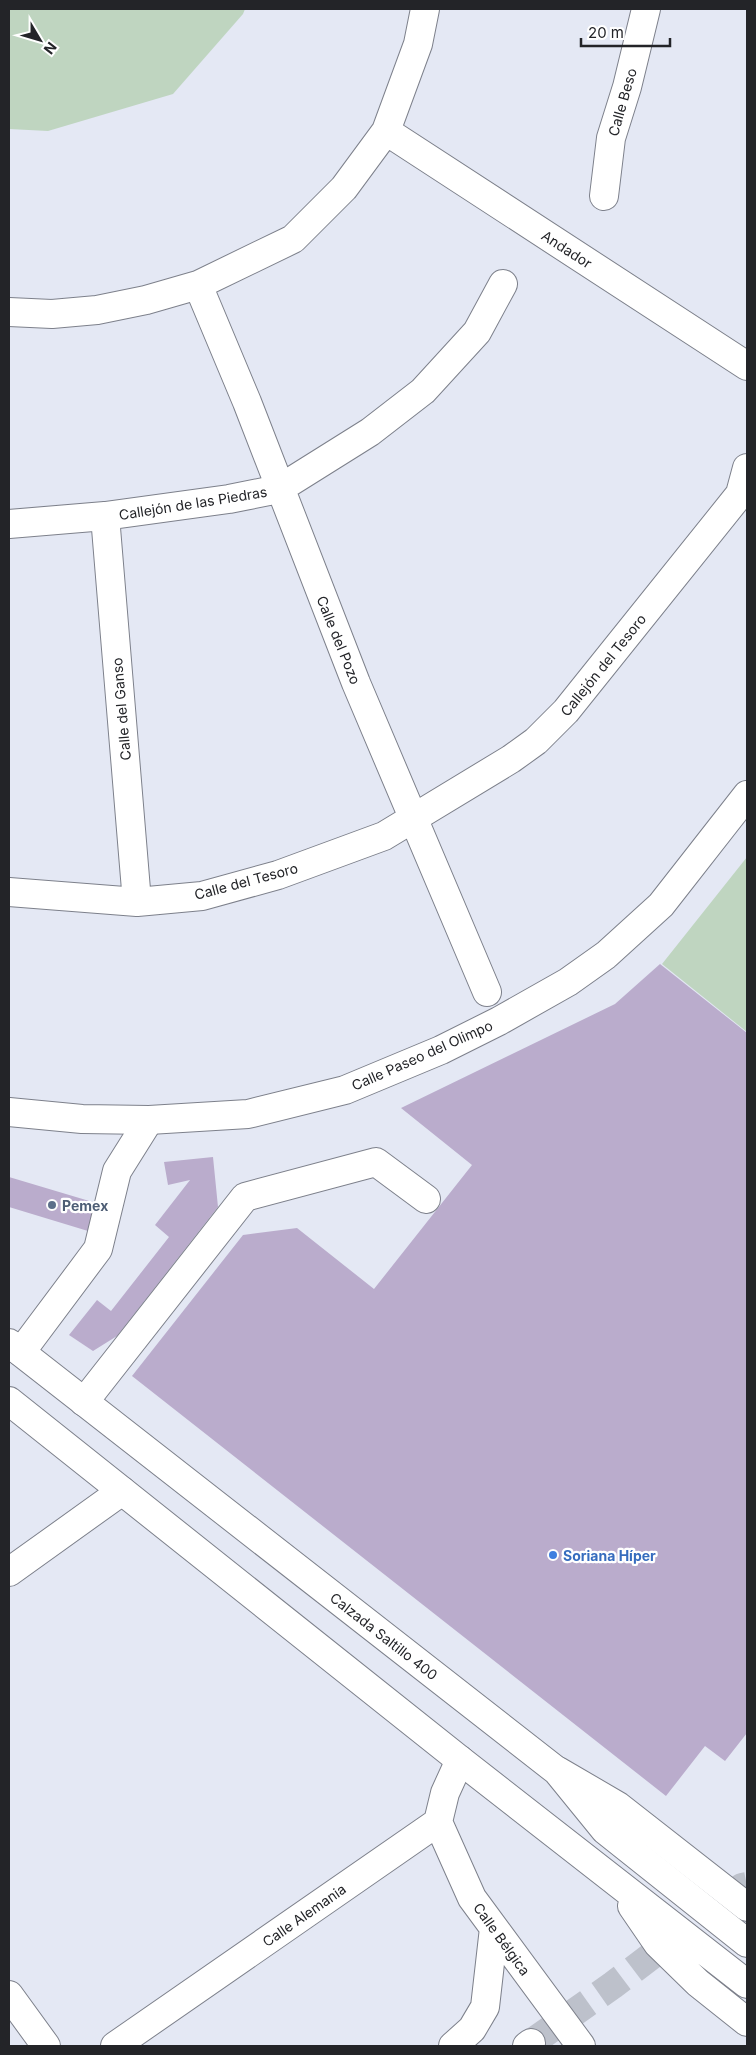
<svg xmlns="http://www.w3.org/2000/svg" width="756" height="2055" font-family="Inter,sans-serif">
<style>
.green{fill:#bfd5c0}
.building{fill:#baaccc}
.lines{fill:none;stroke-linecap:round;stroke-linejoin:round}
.minor-tunnel{stroke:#bdc1cb;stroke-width:28;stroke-dasharray:28 14;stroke-linecap:butt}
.minor-casing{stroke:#7d808b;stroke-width:30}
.major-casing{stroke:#7d808b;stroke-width:30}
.minor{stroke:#fff;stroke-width:28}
.major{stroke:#fff;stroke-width:28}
.service-dot{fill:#5c6f8a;stroke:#fff;stroke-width:2}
.shop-dot{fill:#3f7fe0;stroke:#fff;stroke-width:2}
.labels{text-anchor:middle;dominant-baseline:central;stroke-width:4.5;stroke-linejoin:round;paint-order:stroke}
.street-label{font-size:14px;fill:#232428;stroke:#fff}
.service-label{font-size:14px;font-weight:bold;fill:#4e5e75;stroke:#fff;text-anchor:start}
.shop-label{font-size:14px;font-weight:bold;fill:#366cbe;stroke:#fff;text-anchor:start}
</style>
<rect width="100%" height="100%" fill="#e4e8f4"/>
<!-- green -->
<path class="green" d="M9,9h236l-2,5 -70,80 -125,37 -39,-2z
M747,857v175l-85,-68z"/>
<!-- building -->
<path class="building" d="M660,964l87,69v700l-22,28 -20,-15 -39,50 -534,-420 111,-141 54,-7 77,61 98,-124 -71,-57 214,-104z
M213,1157l5,50 -101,129 -24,15 -24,-16 28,-35 14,11 58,-74 -14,-12 35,-45 -22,5 -4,-23z
M9,1177l87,26 -8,28 -79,-24z"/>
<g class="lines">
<!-- minor-tunnel -->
<path class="minor-tunnel" d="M531,2043l82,-58 129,-98 5,-1"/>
<defs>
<path id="minor" d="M386,131l361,235
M604,196l7,-58 16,-51 19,-78
M198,285l49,117 109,281 131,309
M9,312l43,2 45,-4 49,-10 52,-15 95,-46 51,-51 42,-57 32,-87 7,-35
M105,516l32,386
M9,524l96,-8 124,-17 50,-10 91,-57 53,-41 54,-59 26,-48
M9,892l128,10 65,-6 76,-21 106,-39 127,-77 25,-18 30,-30 174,-217 7,-26
M21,1352l77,-103 19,-78 32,-51
M84,1402l161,-205 131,-35 50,37
M9,1572l113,-81
M558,1771l60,35 129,101
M438,1822l34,76 109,148
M9,1995l37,51
M115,2046l323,-224 7,-29 15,-33
M453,2046l19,-17 13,-22 9,-79
M527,2046l4,-3"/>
<path id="major" d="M9,1112l73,7 67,1 99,-6 97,-24 96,-40 58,-29 69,-39 38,-27 55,-50 86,-110
M9,1343l548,428 48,59 142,113
M9,1401l451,359 287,224
M632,1906l26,38 40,39 49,39"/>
</defs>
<!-- minor casing -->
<use href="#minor" class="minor-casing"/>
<!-- major casing -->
<use href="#major" class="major-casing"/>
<!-- minor -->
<use href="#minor" class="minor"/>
<!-- major -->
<use href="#major" class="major"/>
</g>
<!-- markers -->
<circle class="service-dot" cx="52" cy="1205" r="5"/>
<circle class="shop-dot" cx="553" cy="1555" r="5"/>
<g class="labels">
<!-- street labels -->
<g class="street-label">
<text transform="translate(622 102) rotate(-74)">Calle Beso</text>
<text transform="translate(567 249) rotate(33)">Andador</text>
<text transform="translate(193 503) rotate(-9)">Callejón de las Piedras</text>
<text transform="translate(339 640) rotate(68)">Calle del Pozo</text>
<text transform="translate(603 665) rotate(-51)">Callejón del Tesoro</text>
<text transform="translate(121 709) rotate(-95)">Calle del Ganso</text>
<text transform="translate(246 881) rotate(-15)">Calle del Tesoro</text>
<text transform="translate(422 1055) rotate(-24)">Calle Paseo del Olimpo</text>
<text transform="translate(384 1636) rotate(38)">Calzada Saltillo 400</text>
<text transform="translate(304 1915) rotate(-35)">Calle Alemania</text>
<text transform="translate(502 1939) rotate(54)">Calle Bélgica</text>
</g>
<!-- service labels -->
<g class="service-label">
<text x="62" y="1205">Pemex</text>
</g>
<!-- shop labels -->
<g class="shop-label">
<text x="563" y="1555">Soriana Híper</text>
</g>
</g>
<!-- border -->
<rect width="756" height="2055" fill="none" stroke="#232428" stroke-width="20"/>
<!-- north arrow -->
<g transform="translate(40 40) rotate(128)" stroke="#ffffff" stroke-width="4" paint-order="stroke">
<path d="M0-4L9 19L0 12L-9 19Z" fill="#232428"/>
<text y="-8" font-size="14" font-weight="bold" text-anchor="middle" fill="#232428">N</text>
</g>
<!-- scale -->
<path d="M581 38v8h89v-8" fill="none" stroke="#232428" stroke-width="2.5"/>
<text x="588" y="38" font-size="15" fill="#232428" stroke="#ffffff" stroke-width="4" paint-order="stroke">20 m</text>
</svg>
